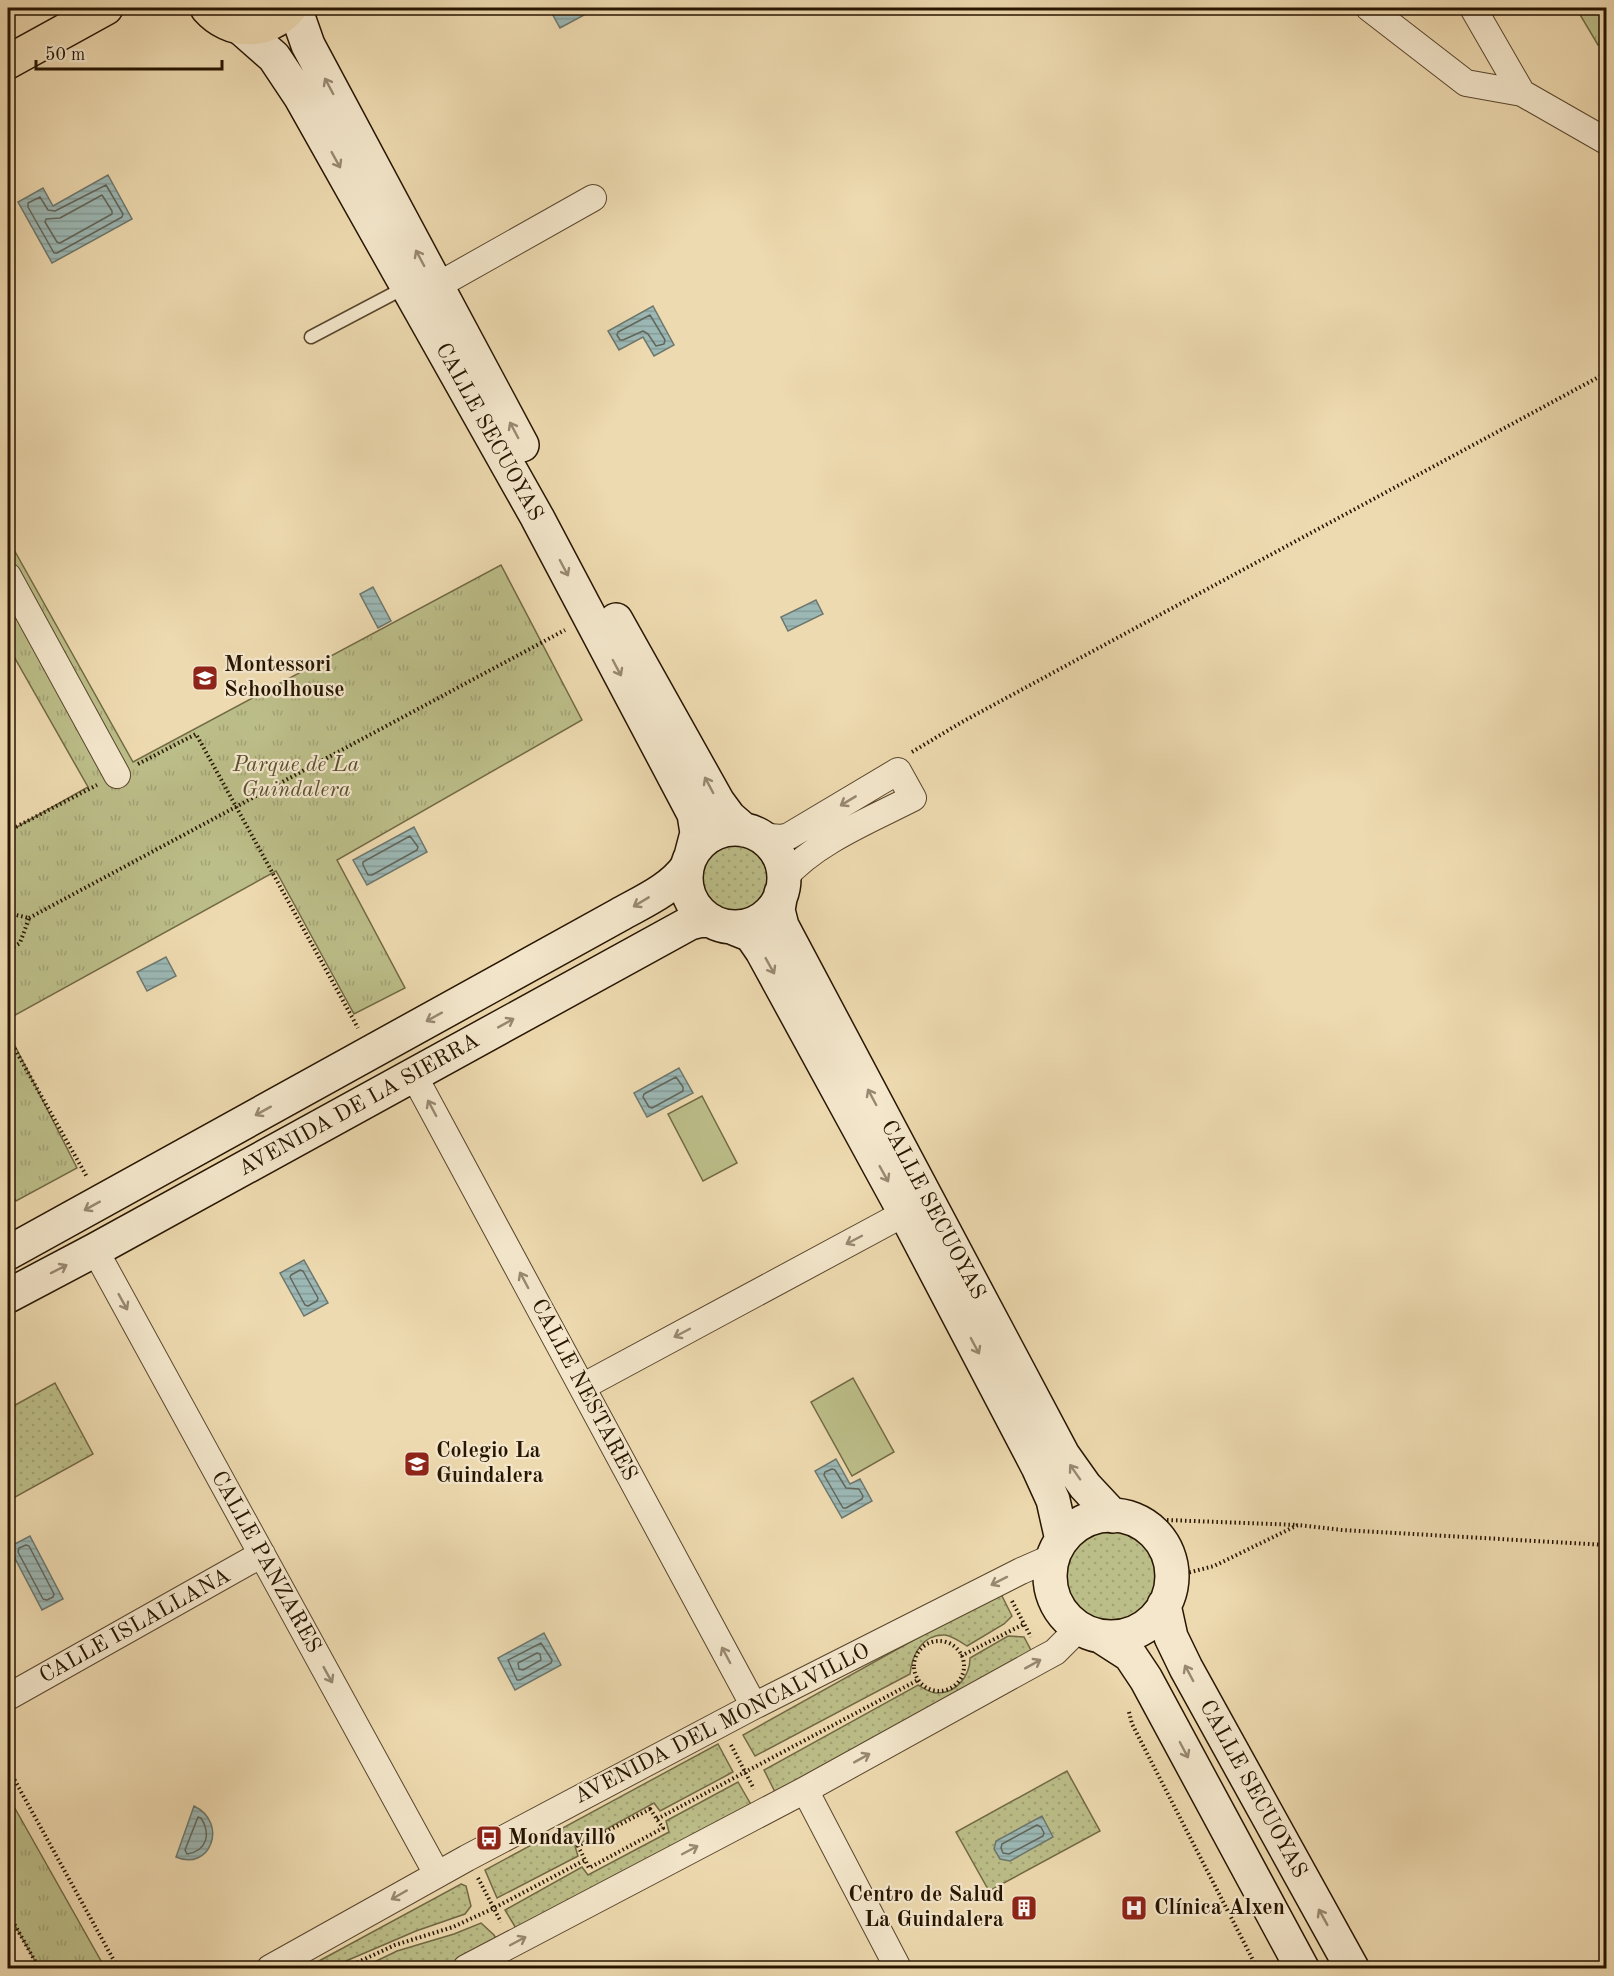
<svg xmlns="http://www.w3.org/2000/svg" width="1614" height="1976" font-family="'Old Standard TT',serif">
<style>
.grass{fill:url(#grass-dots);stroke:#726a45;stroke-width:1.5}
.park{fill:url(#park-tufts);stroke:#726a45;stroke-width:1.5}
.pitch{fill:#bcbe89;stroke:#726a45;stroke-width:1.5}
.water{fill:url(#water-rules);stroke:#6d776d;stroke-width:1.5}
.lines{fill:none;stroke-linecap:round;stroke-linejoin:round}
.shore{stroke:#62665b;stroke-width:1.5}
.service-casing{stroke:#59462d;stroke-width:15}
.minor-casing{stroke:#59462d;stroke-width:28}
.secondary-casing{stroke:#271501;stroke-width:36}
.primary-casing{stroke:#271501;stroke-width:36}
.path{stroke:#271501;stroke-width:4;stroke-dasharray:1.5 3;stroke-linecap:butt}
.service{stroke:#f4e7cc;stroke-width:12}
.minor{stroke:#f4e7cc;stroke-width:26}
.secondary{stroke:#f4e7cc;stroke-width:33}
.primary{stroke:#eedab0;stroke-width:33}
.oneway{stroke:#988871}
.labels{text-anchor:middle;dominant-baseline:central;stroke-width:4.5;stroke-linejoin:round;paint-order:stroke}
.street-label{font-size:22px;fill:#271501;stroke:#f4e7cc}
.poi-label{font-size:22px;font-weight:bold;fill:#271501;stroke:#f4e7cc;text-anchor:start}
.park-label{font-size:22px;font-style:italic;fill:#5b5031;stroke:#f4e7cc}
</style>
<defs>
<pattern id="grass-dots" width="8" height="8" patternUnits="userSpaceOnUse" patternTransform="scale(1.5)"><rect width="8" height="8" fill="#bcbe89"/><path d="M2 2h.1M6 6h.1" fill="none" stroke="#a2a274" stroke-width="1.8" stroke-linecap="round"/></pattern>
<pattern id="park-tufts" width="24" height="20" patternUnits="userSpaceOnUse" patternTransform="scale(1.5)"><rect width="24" height="20" fill="#bcbe89"/><path d="M3 7l-1-3M5 7V3M7 7l1-3M15 17l-1-3M17 17v-4M19 17l1-3" fill="none" stroke="#a2a274"/></pattern>
<pattern id="water-rules" width="6" height="5" patternUnits="userSpaceOnUse" patternTransform="scale(1.5)"><rect width="6" height="5" fill="#9cb8b5"/><path d="M0 2.5h6" fill="none" stroke="#869d9a"/></pattern>
</defs>
<rect width="100%" height="100%" fill="#eedab0"/>
<filter id="stains"><feTurbulence type="fractalNoise" baseFrequency=".00333" numOctaves="4"/><feColorMatrix values="0 0 0 0 .2 0 0 0 0 .09 0 0 0 0 .02 0 0 0 .5 -.17"/></filter>
<radialGradient id="worn" r=".72"><stop offset=".6" stop-color="#630" stop-opacity="0"/><stop offset="1" stop-color="#630" stop-opacity=".3"/></radialGradient>
<!-- grass -->
<path class="grass" d="M733,835l28,6 11,10 7,13 3,14 -20,37 -13,6 -40,-10 -10,-11 -4,-14 -1,-14 13,-26 13,-8z
M55,1383l38,71 -85,47v-92z
M1057 1577a54 54 0 1 1 108 0a54 54 0 1 1-108 0Z
M1000,1592l12,24 -8,8 -37,22c-6,-4 -15,-10 -22,-11 -23,-1 -33,20 -35,39l-155,82 -12,-21z
M1008,1636l16,1 10,19 -257,140 -13,-26 154,-85c5,3 12,8 18,8 20,1 34,-17 34,-35z
M718,1744l15,28 -73,39 -6,-8 -79,43 3,10 -81,42 -12,-28z
M1067,1771l33,60 -111,60 -33,-59z
M738,1782l15,26 -233,127 -15,-25 77,-43 6,8 81,-43 -3,-11z
M461,1884l5,2 5,20 -6,8 -49,17 -70,30 -9,7h-31z
M481,1923l13,12 6,10 -42,23h-96l35,-17 57,-17z"/>
<!-- park -->
<path class="park" d="M1576,8h30v32l-8,5z
M8,539l125,223 368,-197 81,155 -245,140 68,128 -51,26 -78,-143 -268,148v-187l80,-45 -80,-141z
M8,1032l69,136 -61,33 -8,-15z
M8,1796l97,172h-66l-31,-55z"/>
<!-- pitch -->
<path class="pitch" d="M702,1096l35,67 -34,18 -35,-67z
M853,1378l41,74 -42,24 -41,-74z"/>
<!-- water -->
<path class="water" d="M549,8h33l4,6 -26,14z
M108,175l24,44 -80,44 -34,-61 25,-14 10,18z
M653,306l21,39 -20,11 -11,-19 -24,13 -11,-19z
M373,587l18,34 -13,7 -18,-34z
M816,600l7,14 -35,17 -7,-14z
M414,827l13,25 -60,33 -14,-25z
M166,957l10,19 -29,15 -10,-19z
M679,1068l14,25 -46,24 -13,-24z
M304,1260l24,43 -24,13 -24,-43z
M836,1459l14,25 10,-5 12,22 -30,17 -27,-47z
M30,1536l33,63 -21,11 -33,-63z
M544,1633l17,32 -46,25 -17,-32z
M194,1806c35,17 16,66 -18,51z
M1042,1816l11,21 -43,24 -10,-2 -6,-10 2,-8z"/>
<g class="lines">
<!-- shore -->
<path class="shore" d="M106,185l17,29 -1,3 -65,36h-3l-26,-46v-4l12,-6 8,13 7,1z
M102,195l10,16v3l-52,29 -3,-1 -12,-20 1,-3 14,-1z
M650,315l15,25 -1,4 -8,2 -8,-12 -5,-3 -20,9h-3l-3,-5 1,-3z
M410,836l8,11 -1,3 -45,25h-4l-5,-10v-3z
M676,1077l7,10v4l-31,17 -3,-1 -6,-10 1,-3z
M300,1270l3,1 15,27 -1,3 -9,5 -3,-1 -15,-28 1,-2z
M832,1469l3,1 11,18 13,1 4,7 -1,3 -16,9h-3l-19,-33 1,-3z
M26,1545l3,1 25,48 -1,3 -6,3 -4,-1 -25,-47 1,-4z
M541,1643l11,17 -1,3 -31,17h-3l-9,-20z
M537,1653l3,1 1,6 -18,10 -4,-1 -1,-6z
M198,1817l3,1c10,16 6,33 -14,36l-2,-4z
M1037,1825l4,2 3,6 -1,3 -34,18 -6,-1 -2,-5 1,-4z"/>
<defs>
<path id="service" d="M311,337l95,-50"/>
<path id="minor" d="M1369,8l97,75 56,10
M1473,8l49,85 84,48
M435,287l158,-89
M8,576l109,199
M760,836l21,2 8,-2 109,-65 15,27c-43,22 -98,44 -129,80
M413,1074l341,632
M95,1250l342,624
M582,1387l323,-174
M8,1697l254,-143
M805,1790l93,178
M270,1968l197,-110 287,-152 267,-135 32,-14
M466,1968l339,-178 237,-131 13,-7 24,-24"/>
<path id="secondary" d="M295,8l13,37 214,400
M241,28l33,29 26,39 237,421 157,297 3,19 -6,23
M616,620l102,182 11,15 15,13
M686 878a49 49 0 1 1 98 0a49 49 0 1 1-98 0Z
M781,893l-3,17 4,16 281,529 22,31 28,30
M731,927l20,8 11,16 143,262 133,254 15,33 9,40
M8,1253l611,-338c23,-13 53,-26 68,-48
M8,1296l87,-46 595,-327 12,-3 10,1
M1050 1576a61 61 0 1 1 122 0a61 61 0 1 1-122 0Z
M1164,1605l7,32 15,31 166,300
M1102,1637l28,18 16,24 156,289"/>
<path id="primary" d="M207,8c23,26 60,27 83,0
M8,62l98,-54"/>
</defs>
<!-- service casing -->
<use href="#service" class="service-casing"/>
<!-- minor casing -->
<use href="#minor" class="minor-casing"/>
<!-- secondary casing -->
<use href="#secondary" class="secondary-casing"/>
<!-- primary casing -->
<use href="#primary" class="primary-casing"/>
<!-- path -->
<path class="path" d="M912,752l50,-30 644,-349
M138,764l58,-30 162,294
M8,831l89,-46
M8,913l21,5 -9,25 -12,7
M29,918l536,-288
M8,1037l79,140
M1140,1519l158,6
M1172,1577l42,-11 84,-41 44,5 264,15
M1012,1601l19,36
M914 1666a25 25 0 1 1 50 0a25 25 0 1 1-50 0Z
M961,1656l63,-32
M1129,1712l3,12 125,244
M731,1745l23,44
M8,1768l110,200
M650,1809l13,19 -74,40 -11,-22z
M657,1819l261,-139
M478,1878l23,44
M8,1913l31,55
M345,1968l50,-23 58,-18 41,-19 91,-48"/>
<!-- service -->
<use href="#service" class="service"/>
<!-- minor -->
<use href="#minor" class="minor"/>
<!-- secondary -->
<use href="#secondary" class="secondary"/>
<!-- primary -->
<use href="#primary" class="primary"/>
</g>
<!-- one-way arrows -->
<defs><path id="oneway-shaft" d="M-6 0H5M1.5-3L5.5 0L1.5 3" fill="none" stroke-width="1.6" stroke-linecap="round" stroke-linejoin="round" transform="scale(1.5)"/></defs>
<g class="oneway">
<use href="#oneway-shaft" transform="translate(329 86) rotate(-118)"/>
<use href="#oneway-shaft" transform="translate(336 160) rotate(61)"/>
<use href="#oneway-shaft" transform="translate(420 258) rotate(-118)"/>
<use href="#oneway-shaft" transform="translate(514 430) rotate(-118)"/>
<use href="#oneway-shaft" transform="translate(564 568) rotate(62)"/>
<use href="#oneway-shaft" transform="translate(617 668) rotate(62)"/>
<use href="#oneway-shaft" transform="translate(709 785) rotate(-118)"/>
<use href="#oneway-shaft" transform="translate(848 801) rotate(149)"/>
<use href="#oneway-shaft" transform="translate(641 902) rotate(149)"/>
<use href="#oneway-shaft" transform="translate(770 966) rotate(61)"/>
<use href="#oneway-shaft" transform="translate(434 1017) rotate(151)"/>
<use href="#oneway-shaft" transform="translate(506 1023) rotate(-29)"/>
<use href="#oneway-shaft" transform="translate(872 1097) rotate(-118)"/>
<use href="#oneway-shaft" transform="translate(432 1108) rotate(-118)"/>
<use href="#oneway-shaft" transform="translate(263 1111) rotate(151)"/>
<use href="#oneway-shaft" transform="translate(884 1174) rotate(61)"/>
<use href="#oneway-shaft" transform="translate(92 1206) rotate(151)"/>
<use href="#oneway-shaft" transform="translate(854 1240) rotate(152)"/>
<use href="#oneway-shaft" transform="translate(59 1269) rotate(-27)"/>
<use href="#oneway-shaft" transform="translate(524 1280) rotate(-118)"/>
<use href="#oneway-shaft" transform="translate(123 1302) rotate(61)"/>
<use href="#oneway-shaft" transform="translate(682 1333) rotate(152)"/>
<use href="#oneway-shaft" transform="translate(975 1346) rotate(62)"/>
<use href="#oneway-shaft" transform="translate(1075 1472) rotate(-125)"/>
<use href="#oneway-shaft" transform="translate(999 1581) rotate(153)"/>
<use href="#oneway-shaft" transform="translate(726 1655) rotate(-118)"/>
<use href="#oneway-shaft" transform="translate(1033 1664) rotate(-29)"/>
<use href="#oneway-shaft" transform="translate(1189 1673) rotate(-118)"/>
<use href="#oneway-shaft" transform="translate(328 1675) rotate(61)"/>
<use href="#oneway-shaft" transform="translate(1184 1750) rotate(62)"/>
<use href="#oneway-shaft" transform="translate(862 1758) rotate(-29)"/>
<use href="#oneway-shaft" transform="translate(690 1850) rotate(-28)"/>
<use href="#oneway-shaft" transform="translate(399 1895) rotate(150)"/>
<use href="#oneway-shaft" transform="translate(1323 1917) rotate(-119)"/>
<use href="#oneway-shaft" transform="translate(518 1941) rotate(-28)"/>
</g>
<!-- icons -->
<defs>
<symbol id="school-square" viewBox="-11 -11 22 22"><rect x="-9" y="-9" width="18" height="18" rx="4" fill="#8f2418" stroke="#f4e7cc"/><path d="M0-5L7-2L0 1L-7-2ZM-4 1L0 2.5L4 1V4Q0 6-4 4Z" fill="#fff"/></symbol>
<symbol id="bus-square" viewBox="-11 -11 22 22"><rect x="-9" y="-9" width="18" height="18" rx="4" fill="#8f2418" stroke="#f4e7cc"/><path d="M-5-6H5V4H4V6H2V4H-2V6H-4V4H-5ZM-3.5-4V0h7V-4ZM-3.5 1.2v1.5H-2V1.2ZM2 1.2v1.5H3.5V1.2Z" fill="#fff"/></symbol>
<symbol id="building-square" viewBox="-11 -11 22 22"><rect x="-9" y="-9" width="18" height="18" rx="4" fill="#8f2418" stroke="#f4e7cc"/><path d="M-4-6H4V6H1V3H-1V6H-4ZM-2.5-4.3h1.7v1.8h-1.7ZM.8-4.3h1.7v1.8H.8ZM-2.5-1h1.7V.8h-1.7ZM.8-1h1.7V.8H.8Z" fill="#fff"/></symbol>
<symbol id="hospital-square" viewBox="-11 -11 22 22"><rect x="-9" y="-9" width="18" height="18" rx="4" fill="#8f2418" stroke="#f4e7cc"/><path d="M-5-5h3v3.5h4V-5h3V5h-3V1.5h-4V5h-3Z" fill="#fff"/></symbol>
</defs>
<g fill-rule="evenodd">
<use href="#school-square" x="190" y="663" width="30" height="30"/>
<use href="#school-square" x="402" y="1449" width="30" height="30"/>
<use href="#bus-square" x="474" y="1823" width="30" height="30"/>
<use href="#building-square" x="1009" y="1893" width="30" height="30"/>
<use href="#hospital-square" x="1119" y="1893" width="30" height="30"/>
</g>
<g class="labels">
<!-- street labels -->
<g class="street-label">
<text transform="translate(489 432) rotate(61)">CALLE SECUOYAS</text>
<text transform="translate(359 1105) rotate(-29)">AVENIDA DE LA SIERRA</text>
<text transform="translate(933 1210) rotate(62)">CALLE SECUOYAS</text>
<text transform="translate(584 1390) rotate(62)">CALLE NESTARES</text>
<text transform="translate(266 1562) rotate(61)">CALLE PANZARES</text>
<text transform="translate(135 1626) rotate(-29)">CALLE ISLALLANA</text>
<text transform="translate(722 1724) rotate(-27)">AVENIDA DEL MONCALVILLO</text>
<text transform="translate(1253 1789) rotate(61)">CALLE SECUOYAS</text>
</g>
<!-- poi labels -->
<g class="poi-label">
<text x="224" y="665">Montessori<tspan x="224" dy="25">Schoolhouse</tspan></text>
<text x="436" y="1451">Colegio La<tspan x="436" dy="25">Guindalera</tspan></text>
<text x="508" y="1838">Mondavillo</text>
<text x="1004" y="1895" text-anchor="end">Centro de Salud<tspan x="1004" dy="25">La Guindalera</tspan></text>
<text x="1154" y="1908">Clínica Alxen</text>
</g>
<!-- park labels -->
<g class="park-label">
<text x="296" y="765">Parque de La<tspan x="296" dy="25">Guindalera</tspan></text>
</g>
</g>
<!-- margin -->
<rect width="1614" height="1976" fill="none" stroke="#eedab0" stroke-width="30"/>
<rect x="9" y="9" width="1596" height="1958" fill="none" stroke="#271501" stroke-width="3"/>
<rect x="15" y="15" width="1584" height="1946" fill="none" stroke="#271501" stroke-width="1.5"/>
<!-- scale -->
<path d="M36 60v9h186v-9" fill="none" stroke="#271501" stroke-width="3"/>
<text x="45" y="60" font-size="18" fill="#271501" stroke="#f4e7cc" stroke-width="4.5" paint-order="stroke">50 m</text>
<rect width="100%" height="100%" filter="url(#stains)"/>
<rect width="100%" height="100%" fill="url(#worn)"/>
</svg>
